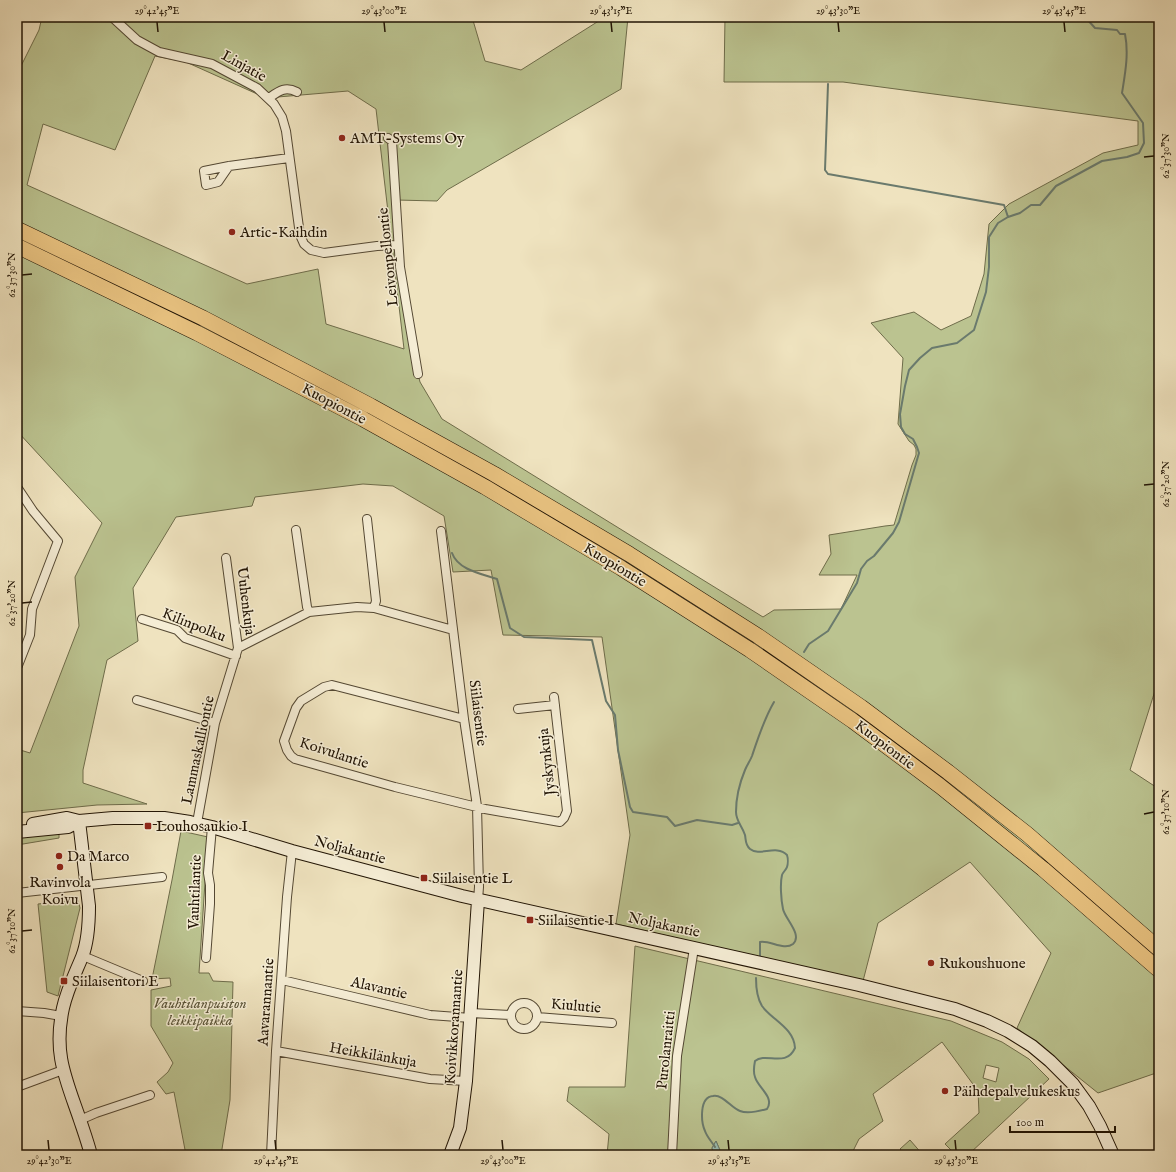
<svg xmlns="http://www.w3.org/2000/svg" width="1176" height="1172" font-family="'IM FELL English',serif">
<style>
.green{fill:#bbc390;stroke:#6e6c4a;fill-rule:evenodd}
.water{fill:#9abeb3;stroke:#6a7a6d}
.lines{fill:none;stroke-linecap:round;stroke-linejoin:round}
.stream{stroke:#6a7a6d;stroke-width:2}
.street-casing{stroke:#544833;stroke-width:10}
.secondary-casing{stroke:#211404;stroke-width:14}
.highway-casing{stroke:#211404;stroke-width:16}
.street{stroke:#f5edd5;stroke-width:8}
.secondary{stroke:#f5edd5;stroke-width:12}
.highway{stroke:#e8c280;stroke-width:15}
.ticks{fill:none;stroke:#211404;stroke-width:1.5}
.poi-dot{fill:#8f2418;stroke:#f5edd5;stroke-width:1.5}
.labels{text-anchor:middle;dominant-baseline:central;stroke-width:3;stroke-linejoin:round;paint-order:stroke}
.street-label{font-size:15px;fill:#211404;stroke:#f5edd5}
.poi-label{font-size:15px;fill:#211404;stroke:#f5edd5;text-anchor:start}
.park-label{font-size:15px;font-style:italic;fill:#575135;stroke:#f5edd5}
.neatline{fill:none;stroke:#211404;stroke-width:1.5}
.ticks-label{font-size:10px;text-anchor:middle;fill:#211404}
</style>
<rect width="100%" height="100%" fill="#efe3bf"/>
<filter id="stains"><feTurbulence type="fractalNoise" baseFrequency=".005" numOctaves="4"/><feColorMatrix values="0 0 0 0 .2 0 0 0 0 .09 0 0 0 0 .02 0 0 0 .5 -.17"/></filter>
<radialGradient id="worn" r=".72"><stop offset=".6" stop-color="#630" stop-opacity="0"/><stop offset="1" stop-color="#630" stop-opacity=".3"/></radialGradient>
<!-- green -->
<path class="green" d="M42,17h430l13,44 36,9 84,-53h23l-7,72 -174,101 -10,11 -41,-1 2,45 20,129 2,8 22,37 321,198 11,-7 67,-1 16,-34h-38l12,-21 -2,-19 56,-9 9,-1 18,-60 4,-10v-6l-2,-4 -5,-4 -11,-17 5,-66 -32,-35 43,-11 27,18 30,-14 13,-42 5,-50 20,-20 94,-51 35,-8v-24l-295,-39h-119l1,-65h434v661l-29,92 29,19v283l-61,21 -81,-65 34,-75 -81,-91 -92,61 -15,58 -247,-57 14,-89 -28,-198 -99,-2 -12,-65 -38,2 -9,-56 -51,-30 -30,-2 -108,13 -3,9 -76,11 -43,71 5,53 -31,19 -24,110v13l64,21 -50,1 -80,8v-64l13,4 49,-127 -4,-49 27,-54 -85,-92v-357l22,-44zM155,56l31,6 80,36 82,-7 28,18 28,240 -78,-25 -8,-55 -71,15 -220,-99 16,-61 72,26z
M59,831v7l-42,7v-10z
M181,831l27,6 -9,136h10l4,8 20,1 -3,118 -9,55h-35l-12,-63 -8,2 -9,-12 11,-10 5,-9 -22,-37v-36l20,-4 -1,-8 -18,1 20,-99z
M78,900l2,8 -22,88 -11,-4 -9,-88z
M635,946l316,75 51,21 27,17 20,20 -81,76h-12l-11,-11 34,-31 -1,-22 -36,-49 -69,52 10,27 -24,18 -8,16h-129l-6,-14 -4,7 2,7h-107l2,-21 -42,-33 2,-14h56zM986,1065l13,3 -3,14 -13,-4z
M910,1140l13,15h-18l-5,-6z"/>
<!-- water -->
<path class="water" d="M716,1141l6,14h-8l-2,-7z"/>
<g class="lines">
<!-- stream -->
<path class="stream" d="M828,84l-3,86 3,4 176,31 4,12
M452,553c6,17 30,21 45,26l13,49 14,9 68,3 14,61 9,14 3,35 12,57 3,5 34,5 8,9 22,-6 35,5 6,-2
M804,652l5,-8 19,-13 29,-48 4,-14 6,-8 7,-5 19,-23 6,-11 20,-69 -2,-6 -4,-8 -8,-5 -4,-7 -1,-13 5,-28 4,-16 11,-12 12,-10 25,-5 17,-13 12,-38 3,-25v-30l9,-14 10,-6 12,-4 11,-8h9l16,-19 46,-25 25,-4 12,-4 5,-10 -1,-20 -21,-30c3,-19 7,-39 3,-59h-5l-3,-4 -22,-2 -10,-11
M760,956v-14c10,-2 24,9 33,2 10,-9 -8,-25 -10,-35 -2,-9 -3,-26 -1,-34 1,-3 4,-5 5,-8 1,-3 1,-9 0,-12 -11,-11 -27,2 -37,-6 -5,-4 -4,-9 -5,-14 -3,-9 -9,-14 -9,-23 0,-14 4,-30 9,-42 2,-5 5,-9 7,-14 6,-18 12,-37 22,-54
M715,1147c-3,-5 -8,-10 -10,-16 -4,-9 -6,-34 8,-35 10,-2 18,12 27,15 7,3 20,0 27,-2 8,-12 -9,-21 -12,-32 -2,-5 -1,-11 0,-16 11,-9 31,7 40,-13 -1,-20 -23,-28 -33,-42 -5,-8 -6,-19 -6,-28"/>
<defs>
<path id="street" d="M112,17l25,23 22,12 53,12 45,24 17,16 8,13 4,14 14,104 4,9 7,6 13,3 53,-7 21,-1
M269,98c10,-7 16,-12 28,-6
M388,138l4,3 8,126 18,107
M229,166l-11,16 -12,3 -2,-14 25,-5 60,-8
M17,487l16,24 25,30 -26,68 -2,26 -13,33
M367,519l9,82 -2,7
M296,530l11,77 2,5
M441,531l23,188 13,87 2,81 -1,13
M226,558l12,90
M142,619l35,11 8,8 51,18
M137,700l78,23
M518,709l37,-4
M464,719l-132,-34 -8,2 -23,14 -5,7 -12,33 3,9 4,6 4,3 100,28 90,22 75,13 4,-4 3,-7 -13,-114
M197,823l18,-100 23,-75 71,-36 48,-5 17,1 79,22
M17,893l145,-16
M83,956l60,25
M206,958l4,-54v-19l-2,-12 4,-46
M282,980l148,35 41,3
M511 1016a13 13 0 1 1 26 0a13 13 0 1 1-26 0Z
M17,1011l27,2 17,3
M471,1013l39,2
M537,1017l75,6
M276,1051l154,28 36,2
M17,1087l46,-17
M80,1120l16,-7 54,-18
M271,1155l5,-104 11,-154 5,-46
M672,1155l5,-99 17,-108"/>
<path id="secondary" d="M79,821l10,85c0,17 -1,36 -7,51 -7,17 -15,33 -19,51 -10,46 3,71 17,112 4,12 8,23 11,35
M33,824l34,-6 12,3
M17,832l51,-5 11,-6 34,-3h51l26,4 22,5 80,24 170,45 397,89 96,24 32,12 21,10 24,15 18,15 23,23 16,22 11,20 13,29
M450,1155l10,-27 6,-47 12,-181"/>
<path id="highway" d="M17,229l186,89 168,88 123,68 135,80 129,82 103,71 87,65 79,62 132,115
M17,246l180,87 166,86 122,68 136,81 129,82 103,71 87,65 103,83 116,101"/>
</defs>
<!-- street casing -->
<use href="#street" class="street-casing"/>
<!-- secondary casing -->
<use href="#secondary" class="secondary-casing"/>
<!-- highway casing -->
<use href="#highway" class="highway-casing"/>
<!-- street -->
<use href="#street" class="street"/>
<!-- secondary -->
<use href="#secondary" class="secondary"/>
<!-- highway -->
<use href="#highway" class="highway"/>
</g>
<!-- ticks -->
<path class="ticks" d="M157,22l1,10M384,22l1,10M611,22l1,10M838,22l1,10M1064,22l1,10M1144,157l10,-1M22,275l10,-1M1144,485l10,-1M22,603l10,-1M1144,814l10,-2M22,931l10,-1M48,1140l1,10M275,1140l1,10M502,1140l1,10M728,1140l1,10M955,1140l1,10"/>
<!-- markers -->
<g class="poi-dot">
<circle cx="342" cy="138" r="4"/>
<circle cx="232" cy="232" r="4"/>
<rect x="144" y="822" width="8" height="8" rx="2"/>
<circle cx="59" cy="856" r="4"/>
<circle cx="60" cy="867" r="4"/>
<rect x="420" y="874" width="8" height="8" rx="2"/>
<rect x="526" y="916" width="8" height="8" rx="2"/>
<circle cx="931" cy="963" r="4"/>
<rect x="60" y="977" width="8" height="8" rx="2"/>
<circle cx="945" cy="1091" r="4"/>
</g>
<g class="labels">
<!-- street labels -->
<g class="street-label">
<text transform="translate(244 66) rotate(29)">Linjatie</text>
<text transform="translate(388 257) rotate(-96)">Leivonpellontie</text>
<text transform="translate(334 404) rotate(28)">Kuopiontie</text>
<text transform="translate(615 565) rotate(31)">Kuopiontie</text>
<text transform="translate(246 601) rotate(83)">Uuhenkuja</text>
<text transform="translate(194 625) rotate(22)">Kilinpolku</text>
<text transform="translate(478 713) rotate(83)">Siilaisentie</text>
<text transform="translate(885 745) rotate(37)">Kuopiontie</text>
<text transform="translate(198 750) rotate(-78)">Lammaskalliontie</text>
<text transform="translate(334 753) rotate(18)">Koivulantie</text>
<text transform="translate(547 762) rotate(-96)">Jyskynkuja</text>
<text transform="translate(350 850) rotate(15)">Noljakantie</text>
<text transform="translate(195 892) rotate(-88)">Vauhtilantie</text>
<text transform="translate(664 925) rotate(12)">Noljakantie</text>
<text transform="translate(379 988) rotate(13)">Alavantie</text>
<text transform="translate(266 1002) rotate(-86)">Aavarannantie</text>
<text transform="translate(576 1006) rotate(5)">Kiulutie</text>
<text transform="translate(454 1027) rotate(-86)">Koivikkorannantie</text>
<text transform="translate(666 1050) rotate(-84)">Purolanraitti</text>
<text transform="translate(373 1055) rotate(10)">Heikkilänkuja</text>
</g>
<!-- poi labels -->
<g class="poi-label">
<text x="350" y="138">AMT-Systems Oy</text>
<text x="240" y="232">Artic-Kaihdin</text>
<text x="156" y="826">Louhosaukio I</text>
<text x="67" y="856">Da Marco</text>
<text x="432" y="878">Siilaisentie L</text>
<text x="60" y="882" text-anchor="middle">Ravinvola<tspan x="60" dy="17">Koivu</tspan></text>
<text x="538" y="920">Siilaisentie I</text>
<text x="939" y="963">Rukoushuone</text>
<text x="72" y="981">Siilaisentori E</text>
<text x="953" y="1091">Päihdepalvelukeskus</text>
</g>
<!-- park labels -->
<g class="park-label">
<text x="200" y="1003">Vauhtilanpuiston<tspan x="200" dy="17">leikkipaikka</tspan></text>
</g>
</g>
<!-- margin -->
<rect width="1176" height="1172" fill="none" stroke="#efe3bf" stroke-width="44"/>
<!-- scale -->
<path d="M1010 1126v6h105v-6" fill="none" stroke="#211404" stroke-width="2"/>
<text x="1016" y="1126" font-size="12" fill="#211404" stroke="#f5edd5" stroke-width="3" paint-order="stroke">100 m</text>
<rect x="22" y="22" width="1132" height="1128" class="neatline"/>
<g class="ticks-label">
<text x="157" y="14">29°42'45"E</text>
<text x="384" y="14">29°43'00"E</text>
<text x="611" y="14">29°43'15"E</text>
<text x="838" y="14">29°43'30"E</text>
<text x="1064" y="14">29°43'45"E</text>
<text transform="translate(1165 156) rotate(-90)" y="4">62°37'30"N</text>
<text transform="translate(11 275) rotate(-90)" y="4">62°37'30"N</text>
<text transform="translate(1165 484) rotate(-90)" y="4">62°37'20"N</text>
<text transform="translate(11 603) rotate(-90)" y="4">62°37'20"N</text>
<text transform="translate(1165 812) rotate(-90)" y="4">62°37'10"N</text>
<text transform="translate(11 931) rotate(-90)" y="4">62°37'10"N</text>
<text x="49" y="1164">29°42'30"E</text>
<text x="276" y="1164">29°42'45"E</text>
<text x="503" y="1164">29°43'00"E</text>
<text x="729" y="1164">29°43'15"E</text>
<text x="956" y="1164">29°43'30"E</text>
</g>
<rect width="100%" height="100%" filter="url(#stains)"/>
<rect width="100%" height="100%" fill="url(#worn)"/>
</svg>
